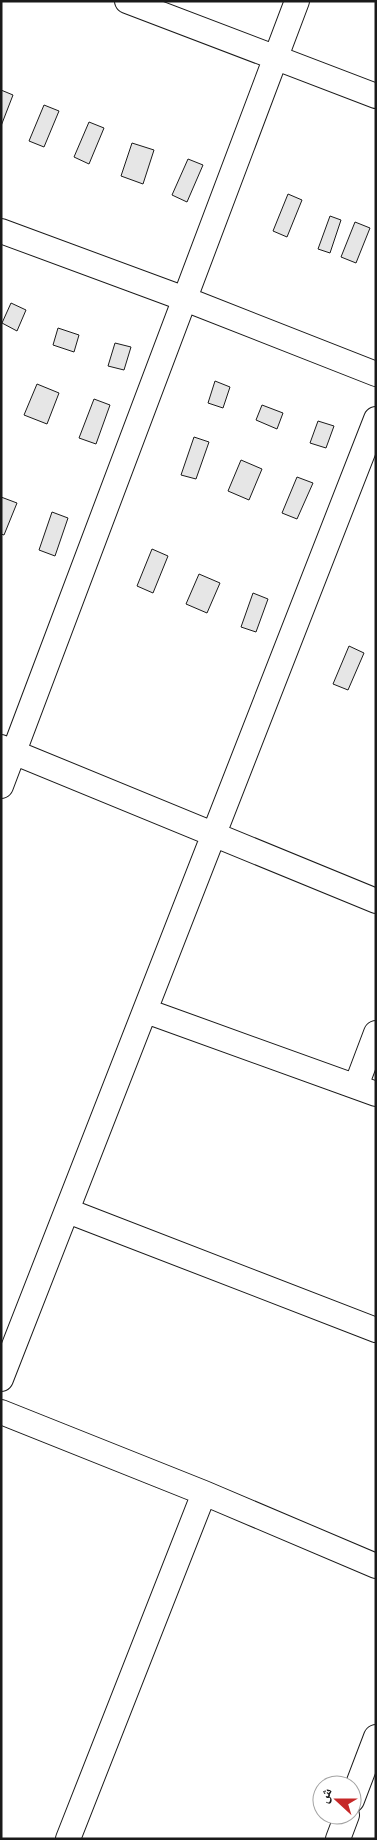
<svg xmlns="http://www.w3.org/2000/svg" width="377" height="1840" font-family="Manrope,'Noto Naskh Arabic',sans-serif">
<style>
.building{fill:#e6e6e6;stroke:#1a1a1a}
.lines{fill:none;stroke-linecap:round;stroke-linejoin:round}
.minor-casing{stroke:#1a1a1a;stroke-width:26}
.minor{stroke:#fff;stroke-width:24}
</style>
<rect width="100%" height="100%" fill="#fff"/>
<!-- building -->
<path class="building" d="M1,90l12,5 -12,31z
M44,105l15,6 -15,36 -15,-6z
M89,122l15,6 -15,36 -15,-7z
M132,143l22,7 -11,34 -22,-8z
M188,159l15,6 -16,37 -15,-7z
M288,194l14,6 -15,37 -14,-6z
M330,216l11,4 -11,33 -12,-4z
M355,222l15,6 -14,35 -15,-6z
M11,303l15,7 -9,21 -15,-8z
M58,328l21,7 -5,17 -21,-7z
M115,343l16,4 -7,23 -16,-4z
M215,381l15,6 -7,21 -15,-5z
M37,384l22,9 -12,31 -23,-9z
M94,399l16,6 -14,39 -17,-6z
M262,405l21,8 -6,16 -21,-9z
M318,421l16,5 -8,22 -16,-5z
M194,437l15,5 -13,37 -15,-4z
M241,460l21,9 -13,31 -21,-9z
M297,477l16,6 -16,36 -15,-6z
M1,497l16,6 -13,32 -3,-1z
M52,512l16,6 -13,38 -16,-6z
M152,549l16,7 -15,37 -16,-7z
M199,574l21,9 -13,30 -21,-9z
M253,593l15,6 -12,33 -15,-5z
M349,646l15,7 -16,37 -15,-6z"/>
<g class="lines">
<defs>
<path id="minor" d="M127,1l249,95
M1,231l184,68 191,75
M1,747l375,154
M1,786l296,-785
M146,1011l230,83
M356,1086l20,-53
M68,1211l308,119
M1,1379l375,-960
M1,1412l203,81 172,73
M352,1800l24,-63
M68,1839l136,-346
M338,1839l9,-24"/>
</defs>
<!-- minor casing -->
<use href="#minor" class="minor-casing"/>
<!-- minor -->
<use href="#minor" class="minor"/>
</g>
<!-- border -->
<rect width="377" height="1840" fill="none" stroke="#1a1a1a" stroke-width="5"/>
<!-- north arrow -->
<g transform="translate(337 1800) rotate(291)"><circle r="24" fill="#ffffff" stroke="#a3a3a3"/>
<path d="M0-4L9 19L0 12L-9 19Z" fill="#c62828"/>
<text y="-8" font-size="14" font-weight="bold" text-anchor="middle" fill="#1a1a1a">ش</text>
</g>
</svg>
